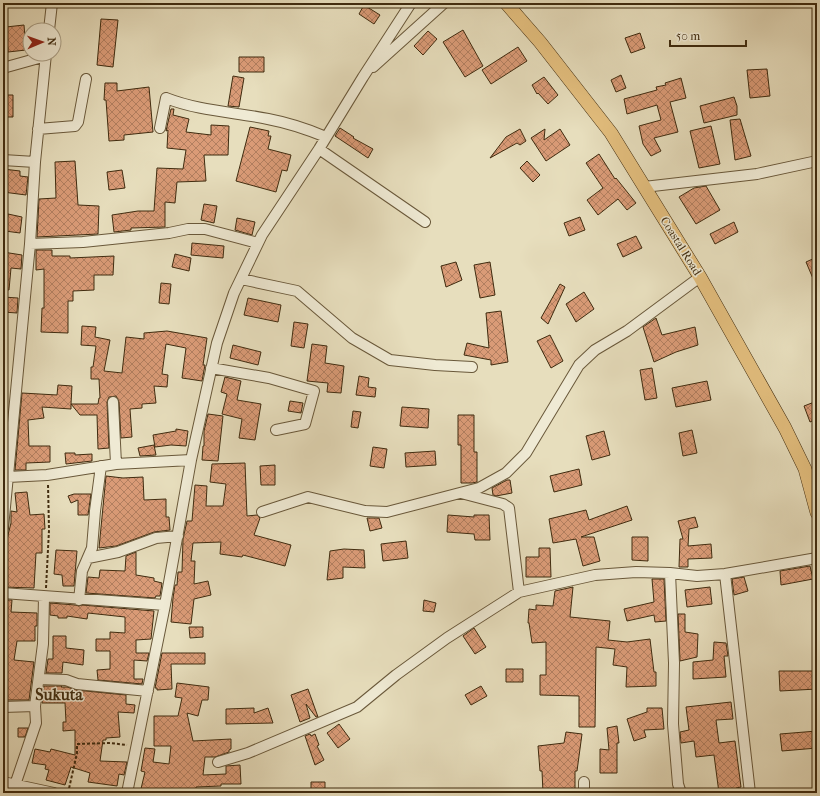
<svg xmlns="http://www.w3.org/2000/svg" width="820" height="796" font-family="'IM FELL French Canon',serif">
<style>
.building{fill:url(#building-cross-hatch);stroke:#3f2b0f}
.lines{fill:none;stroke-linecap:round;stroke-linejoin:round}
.minor-casing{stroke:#69583a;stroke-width:12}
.major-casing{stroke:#3f2b0f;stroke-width:14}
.path{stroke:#3f2b0f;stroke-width:2;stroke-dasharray:3 2;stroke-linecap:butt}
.minor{stroke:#efead4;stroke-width:10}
.major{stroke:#e4bf7e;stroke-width:13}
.labels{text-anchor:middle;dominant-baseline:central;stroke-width:3;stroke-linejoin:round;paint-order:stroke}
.street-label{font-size:12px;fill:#3f2b0f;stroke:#efead4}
.district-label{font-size:16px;font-weight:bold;fill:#3f2b0f;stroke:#efead4}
</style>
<defs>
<pattern id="building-cross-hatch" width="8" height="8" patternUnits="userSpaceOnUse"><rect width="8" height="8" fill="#da9b77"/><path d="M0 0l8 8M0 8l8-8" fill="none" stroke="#b27f60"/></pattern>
</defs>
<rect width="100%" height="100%" fill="#e7debd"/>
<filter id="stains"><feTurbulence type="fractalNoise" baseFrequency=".005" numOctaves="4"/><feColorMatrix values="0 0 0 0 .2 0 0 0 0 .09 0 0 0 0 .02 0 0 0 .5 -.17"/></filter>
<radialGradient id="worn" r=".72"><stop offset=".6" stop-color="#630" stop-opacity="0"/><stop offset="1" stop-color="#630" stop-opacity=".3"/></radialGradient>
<!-- building -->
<path class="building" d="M364,5l16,10 -6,9 -15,-10z
M101,19l17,1 -5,47 -16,-2z
M24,25l2,25 -18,2 -2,-25z
M463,30l20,36 -18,11 -22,-35z
M428,31l9,8 -14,16 -9,-9z
M640,33l5,15 -14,5 -6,-15z
M518,47l9,14 -36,23 -9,-14z
M239,57h25v15h-25z
M767,69l3,27 -20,2 -3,-28z
M621,75l5,13 -10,4 -5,-12z
M233,76l11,2 -5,29 -11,-1z
M544,77l14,18 -10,9 -10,-11 -1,1 -5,-9z
M681,78l5,20 -16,4 8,30 -24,6 7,13 -10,5 -8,-12 -4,-18 22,-6 -4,-15 -30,9 -3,-15 33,-9 -1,-3 10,-2 -1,-2z
M105,83h12v8l32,-4 4,45 -29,3v5l-15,1 -3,-41h-2z
M3,95h10v22h-10z
M734,97l3,9v9l-33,8 -4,-17z
M171,109h3l-1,6 16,4 -3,13 25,3v-10l18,1 -1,29h-24l2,26 -29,1 -2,21 -10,-1v25l-34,1v2l-17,2 -2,-17 26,-4h16l3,-43 26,1 3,-19 -19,-2 1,-18 -2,1z
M740,119l11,37 -16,4 -5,-40z
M711,126l9,38 -21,4 -9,-37z
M250,127l19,4 -1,5h3l-3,13 23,6 -4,16 -5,-1 -6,22 -40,-11z
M340,128l14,9 -1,1 20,11 -5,9 -33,-22z
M520,129l6,12 -6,4 -3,-2 -27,15 16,-21z
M545,129l-1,11 16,-11 10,16 -24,16 -15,-23z
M599,154l16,25 1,-1 20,25 -9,7 -9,-11 -20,16 -11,-15 16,-12 -17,-25z
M75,161l3,44 21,1 -1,28 -61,3 2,-38 17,-1 -1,-36z
M527,161l13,14 -7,7 -13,-14z
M3,169l17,2v5l8,1 -2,18 -23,-3z
M122,170l3,18 -16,2 -2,-18z
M706,186l14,24 -24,14 -17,-27 15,-9z
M204,204l13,2 -3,17 -13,-3z
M8,214l14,3 -2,16 -15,-2z
M580,217l5,13 -16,6 -5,-13z
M237,218l18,4 -3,13 -17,-5z
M734,222l4,10 -23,12 -5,-10z
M636,236l6,12 -19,9 -6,-13z
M192,243l32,3 -1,12 -32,-3z
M36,250h16v6h18v2l44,-2 -1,19h-19v15l-21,1v10h-5v32l-27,-1 1,-24h2v-39l-8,1z
M3,252l19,3 -1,14 -10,-1 -2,22 -6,-1z
M175,254l16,4 -2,13 -17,-4z
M817,257v31l-11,-26z
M456,262l6,18 -16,7 -5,-21z
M490,262l5,33 -15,3 -6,-33z
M161,283l10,1 -2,20 -10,-1z
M560,284l5,3 -17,37 -7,-6z
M584,292l10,17 -18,13 -10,-18z
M3,297l15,1 -1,15 -14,-1z
M248,298l33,7 -3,17 -34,-7z
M501,311l7,51 -17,3v-5l-27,-5 3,-12 22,5 -3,-35z
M656,318l6,17 33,-8 3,18 -22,7 -22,10 -11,-35z
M294,322l14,2 -4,24 -13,-2z
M82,326l14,1 -1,10 15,3 -6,31 18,2 4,-36 18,2v-6l23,-2 40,7 -4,27h2l-3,16 -20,-3 4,-30 -20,-4 -4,30 6,1 -1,12 -13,-1 2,17 -14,1v4l-12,1 2,28 -11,1 -2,-36 -3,-6 -7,1 -2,5 2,46 -11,1 -1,-34h-17l-9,-11v5l-29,-2 2,11 -16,2 1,26h21v16l-24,1v7h-11l7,-77 35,2 1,-10 14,1 -1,18h27l1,-6h1l-1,-19h-8v-12h2l3,-21 -15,-1z
M550,335l13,26 -12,7 -14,-27z
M312,344l15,2 -2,17 19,3 -3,27 -14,-1 1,-9 -21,-2z
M233,345l28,7 -3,13 -28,-7z
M652,368l5,30 -12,2 -5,-30z
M359,376l10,2 -1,9 8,1 -1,9 -19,-2z
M225,377l16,4 -4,19 24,4 -6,36 -16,-2 3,-19 -20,-5 5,-20 -6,-2z
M707,381l4,19 -35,7 -4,-19z
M290,401l13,2 -2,10 -13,-2z
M817,401v18l-7,3 -6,-16z
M402,407l27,2 -1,19 -28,-2z
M353,411l8,1 -3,16 -7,-1z
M208,414l15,2 -5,45 -16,-1 1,-14h1v-15z
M458,415h16v37h3v30l-5,1h-11v-38h-3z
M176,429l12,2 -2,15 -15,-1 -16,2 -2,-12 23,-4z
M692,430l5,23 -14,3 -4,-23z
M604,431l6,24 -18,5 -6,-24z
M154,445l2,10 -16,1 -2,-8z
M373,447l14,2 -3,19 -14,-2z
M435,451l1,14 -30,2 -1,-14z
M65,453h10v2l17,-1v7l-26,3z
M245,463l2,53 10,-1 3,3 -6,17 37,10 -6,21 -42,-11 -1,2 -22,-3 1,-12 -28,1 -2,18h4l-1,23 14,-3 3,14 -17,4 -3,25 -20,-2 2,-24 2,-13h2l1,-13h4l1,-33 4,-18h5l3,-36 12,1 -1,20h17l3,-22 -16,-2 2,-18z
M275,465v20h-14l-1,-19z
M579,469l3,16 -28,7 -4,-16z
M106,476l17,2 20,-1 1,23 22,-1v18h3l1,13 -16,2 -38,14 -17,2z
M507,480h3l2,13 -16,3 -3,-1 -1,-7z
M27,492l3,23 14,-1 1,15h-3v24h-6l-2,35 -31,-1 2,-16 -2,-1 2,-27h1l5,-20v-12l6,1 -2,-19z
M74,494h17l-3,21h-10v-15l-7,3 -3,-7z
M627,506l5,14 -51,17h13l6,24 -17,5 -7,-27 -23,4 -4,-24 37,-9 3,10z
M448,515l26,2v-2h15l1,25h-15l-1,-6 -27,-2z
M695,517l3,10 -9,2 -1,17 23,-2 1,14 -24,1v8h-9l1,-28h3l-5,-18z
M367,518h12l3,10 -12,3z
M632,537h16v24l-16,-1z
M406,541l2,17 -25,3 -2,-17z
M539,548h11l1,29h-25v-20h13z
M344,549l20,1 1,18 -22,-1v11l-16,2 3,-29z
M56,550l21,1 -3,35h-11l-1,-11 -8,-1z
M136,552v23l18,3v3l8,2 -2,13h-4l-1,2 -69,-5 2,-16 11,1 1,-8 25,1 1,-15z
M810,566l3,13 -32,6 -1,-14z
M744,577l4,14 -14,4 -2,-16z
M652,579h12l2,42 -11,1 -1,-7 -27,6 -3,-12 30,-7z
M573,587l-3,30 40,4 -2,19 19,2 23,-3 4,33h2v14l-30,1 1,-20 -14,-2 2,-16 -19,-2 -1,80h-16v-31l-39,-1v-20h6v-33l-14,1 -3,-20h-1l1,-14 7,1v-5l17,1 2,-15z
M710,587l2,17 -25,3 -2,-17z
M3,600h9l-1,12 26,1v13h-2v15h-18l-3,19 20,2 -5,38h-26z
M424,600l12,3 -2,9 -11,-1z
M50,603l25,2 4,1 3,-1 72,6 -3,28 -15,1v13h13l-2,8 -13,-1v19h9l-1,5 -44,-4 -1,-10 13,-1v-18h-14v-12h14v-7l15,1v-16l-37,-4 -1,6 -20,-3v2h-9v-2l-8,-1z
M678,614h7v18l13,2 -1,23 -17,4z
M189,627h14v10l-13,1z
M474,628l12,19 -11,7 -12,-18z
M53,636h13v12l18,2 -1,15 -20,-3 -1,11h-16l2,-14h5z
M714,642l12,1 2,13h-4l2,21 -33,2v-17l20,-2z
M162,653h43v11h-34l1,25 -15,1v-2h-2z
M506,669h17v13h-17z
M779,671h38v18l-37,2z
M177,683l32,4 -1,13h-6l-4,16 -11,-3 6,28 38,-2v10l-2,1v2l-14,5h-10l-2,18 23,-1v-8l14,-1 1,19h-20v2l-25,1 1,6h-57l5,-21 -4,-1 4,-23 10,1 -2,13 16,2 2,-18h-17v-30h24l4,-18 -7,-1z
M44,686h18l-1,1h6l9,3 50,5v9l9,1 -1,8 -16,-1 2,25 -14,1v2h-3l-3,21 27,1 -3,13 -5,-1 -2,12 -29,-4 2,-9 -19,-6 -6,18 -19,-5 3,-10 -4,-1 1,-4 -14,-2 3,-14 15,3 1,-3 24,6v-25l-12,1v-9h3l-1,-19h-23z
M481,686l6,10 -16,9 -6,-10z
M308,689l10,28h-2l-10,-13 4,14 -10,4 -9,-27z
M731,702l2,17 -17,1 3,23 16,-2 6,46 -5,1 1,5h-18l-5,-38 -18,2 -2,-16 -13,2 -1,-11 9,-2 -3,-23z
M254,708v5l14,-5 5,15 -47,1v-15z
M647,708h15l2,21 -20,1 2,7 -12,4 -7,-22 20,-7z
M339,724l11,15 -12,9 -11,-15z
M617,726l2,17h-2v30h-17v-24l9,1 -2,-22z
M18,728h10l-3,9h-7z
M817,731v17l-35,3 -2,-17z
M566,732l16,2 -5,37h-2v22h-32l-1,-22h-2l-2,-25 26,-3z
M310,734l1,2 4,-2 4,11 -2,1 7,14 -9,5 -10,-29z
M311,782h14v11h-14z"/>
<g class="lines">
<defs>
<path id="minor" d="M49,30l3,-27
M373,67l71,-64
M3,68l43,-12
M160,128l6,-30c33,13 68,14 102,21 21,4 39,10 58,18
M38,129l37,-3 3,-4 8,-43
M319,149l106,73
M3,160l32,2
M644,187l113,-13 60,-13
M30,244l53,-2 86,-9 19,-4h17l53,14
M241,279l56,12 55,47 38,22 45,5 37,2
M211,368l58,10 45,13 -9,33 -29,6
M113,402l3,62
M8,477l39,-2 69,-11 75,-4
M461,493l42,11 6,4 10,84
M262,512l46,-15 57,14 22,1 92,-24 27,-15 20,-20 53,-88 16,-15 32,-19 73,-54
M3,528l27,-284 5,-82 11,-108
M88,558l30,-6 38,-14 22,-2
M670,573l4,90 -1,61 5,60 3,9
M725,574l25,219
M3,593l162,12
M79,600l3,-29 10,-23 3,-37 6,-45
M39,679l27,1 11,4 71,7
M3,707l32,-1
M218,762l30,-9 109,-46 39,-32 51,-37 72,-46 76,-17 41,-3 34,1 27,3 28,-2 92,-16
M3,782l51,11
M584,782v11
M15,785l21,-62 -1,-17 8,-62 1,-47
M127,793l38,-188 26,-145 26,-117 17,-50 28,-58 57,-86 44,-72 48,-74"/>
<path id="major" d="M506,3l34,39 71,91 89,144 85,151 20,41 12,44"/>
</defs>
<!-- minor casing -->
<use href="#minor" class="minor-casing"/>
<!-- major casing -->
<use href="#major" class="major-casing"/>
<!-- path -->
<path class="path" d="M46,588l3,-58 -1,-46
M68,793l9,-40v-9l33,-1 17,2"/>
<!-- minor -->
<use href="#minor" class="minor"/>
<!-- major -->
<use href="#major" class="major"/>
</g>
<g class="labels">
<!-- street labels -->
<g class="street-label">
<text transform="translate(681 246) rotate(58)">Coastal Road</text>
</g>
<!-- district labels -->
<g class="district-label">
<text x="59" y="694">Sukuta</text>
</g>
</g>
<!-- margin -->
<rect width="820" height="796" fill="none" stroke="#e7debd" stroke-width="16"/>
<rect x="4" y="4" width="812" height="788" fill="none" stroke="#3f2b0f" stroke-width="2"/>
<rect x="8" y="8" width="804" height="780" fill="none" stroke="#3f2b0f"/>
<!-- north arrow -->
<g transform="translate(42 42) rotate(88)"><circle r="19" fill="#efead4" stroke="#a99e85"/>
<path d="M0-3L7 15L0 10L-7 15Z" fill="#8f2418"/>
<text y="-6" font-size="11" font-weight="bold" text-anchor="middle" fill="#3f2b0f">N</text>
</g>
<!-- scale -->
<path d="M670 40v6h76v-6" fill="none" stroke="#3f2b0f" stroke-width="2"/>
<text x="676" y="40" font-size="12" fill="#3f2b0f" stroke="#efead4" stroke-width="3" paint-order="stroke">50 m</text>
<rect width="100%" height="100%" filter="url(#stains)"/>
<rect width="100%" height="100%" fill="url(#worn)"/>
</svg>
